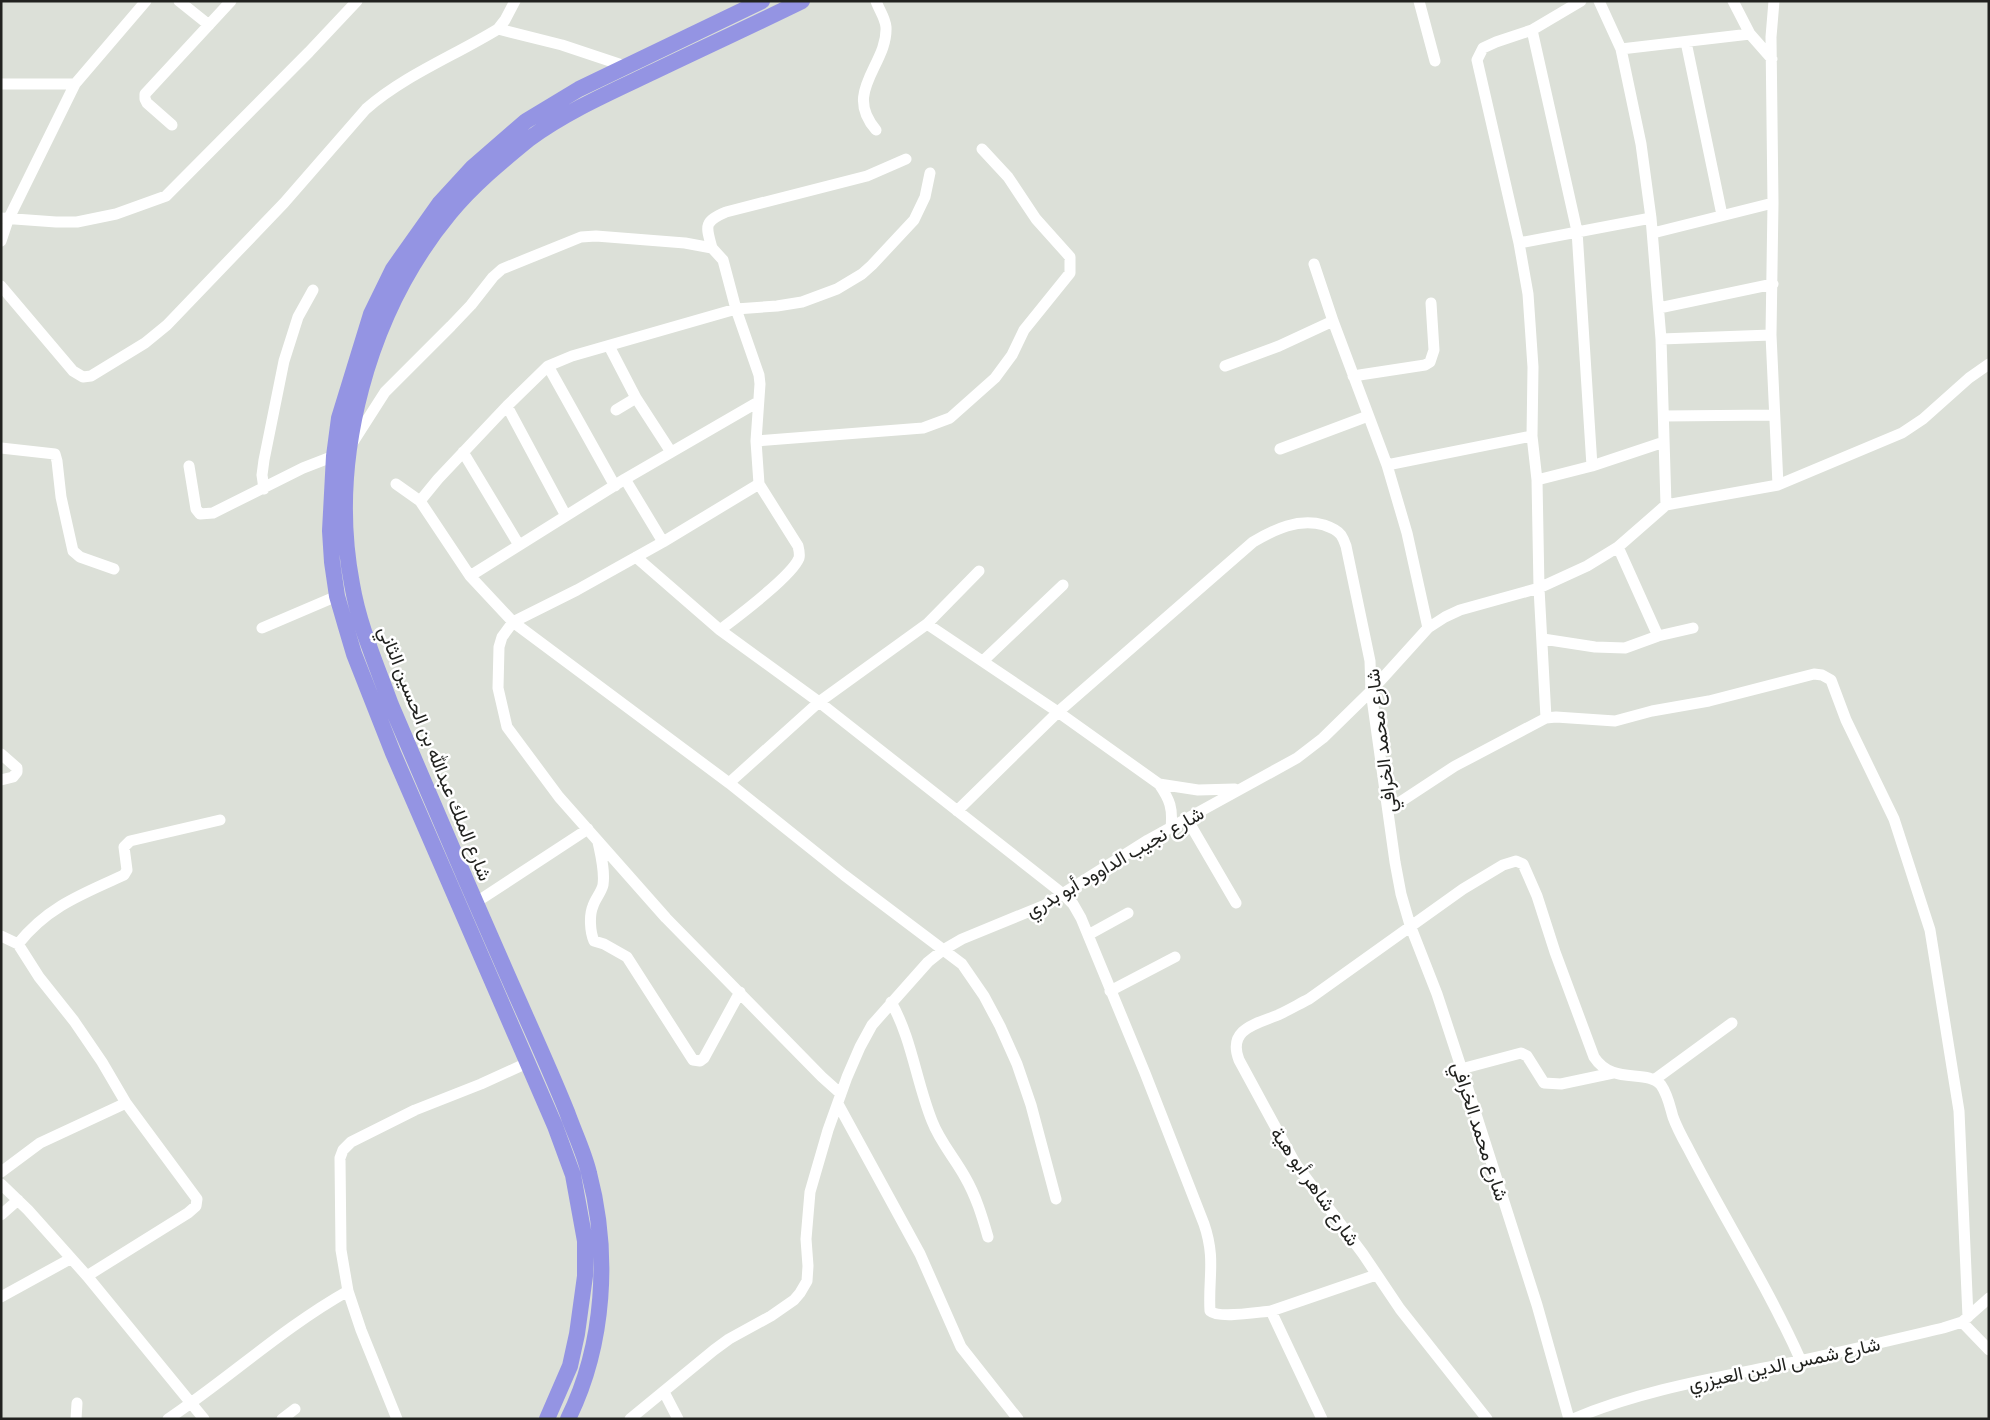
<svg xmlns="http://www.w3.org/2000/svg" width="1990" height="1420" font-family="'Titillium Web',Vazirmatn,sans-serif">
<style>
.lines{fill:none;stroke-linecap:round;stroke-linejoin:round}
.minor{stroke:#fff;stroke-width:11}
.highway{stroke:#9494e3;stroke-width:16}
.labels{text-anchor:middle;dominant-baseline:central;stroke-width:5;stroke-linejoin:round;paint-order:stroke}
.street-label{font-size:19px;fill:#21221f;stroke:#fff}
</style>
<rect width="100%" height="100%" fill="#dce0d8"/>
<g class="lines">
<!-- minor -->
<path class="minor" d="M179,1l30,24
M1419,1l16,60
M1599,1l22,48 20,95 10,74 10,121 5,166
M1733,1l17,33 22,25
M1774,1l-3,36 2,166 -2,132 7,150
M498,29l64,16 63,21
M1532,30l45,201 15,235
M1686,42l36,173
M1621,49l129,-15
M1,84h74
M172,125l-25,-22 -2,-4v-5l86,-93
M876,130c-34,-39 12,-65 10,-103 -1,-10 -7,-17 -10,-26
M1,218l55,4h21l39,-8 50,-18 143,-144 48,-51
M1653,233l120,-30
M1,241l7,-21 67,-136 71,-83
M1519,243l132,-25
M712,248c-6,-22 -9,-26 14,-36l141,-36 39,-17
M1314,264l19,57 54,144 20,68 21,95
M1,286l72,85 10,6 8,-1 54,-33 22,-18 117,-122 82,-94c39,-34 88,-53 132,-80l7,-9 10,-19
M1659,308l114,-24
M1661,339l110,-4
M609,346l27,52 35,54
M548,366l67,120
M1225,366l54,-20 54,-25
M1353,376l72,-11 5,-3 4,-12 -3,-47
M507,406l59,110
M616,410l20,-12
M1664,416l110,-1
M756,441l167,-13 27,-10 45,-40 17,-23 12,-25 46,-57v-16l-34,-38 -28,-42 -26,-28
M353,442l32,-50 66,-66 20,-21 22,-28 9,-8 79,-32 15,-1 89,7 27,5 11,12 13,49 23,66 1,9 -4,57 3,43 39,62c1,4 2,8 1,12 -7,18 -62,59 -79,72
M1,448l54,6 2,7 4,36 12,54 7,6 34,12
M1280,449l88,-33
M463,452l56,93
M1387,465l145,-29
M189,466l7,43 4,5 13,-1 90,-45 31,-12
M625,479l38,63
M1537,480l55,-14 72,-24
M396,484l24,17 50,75 43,46 216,161 115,92 118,89 22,32 16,30 17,38 14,41 25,94
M759,484l-96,58 -86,48 -64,32 -11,15 -3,10 -1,41 9,39 52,70 107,121 156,159 19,17
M264,489l-2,-14 2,-15 20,-99 14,-44 15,-27
M420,501l18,-22 69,-73 41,-40 24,-10 164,-47 41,-3 25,-4 35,-13 25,-15 10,-9 42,-45 11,-23 5,-24
M1618,547l40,89
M636,557l84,73 99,72 244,192 10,10 8,14 64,155 59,151c12,35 4,54 6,87 9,8 48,1 61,0l51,108
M470,576l155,-97 133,-77
M927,624l131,88 101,72 39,6 37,-1
M262,628l75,-32
M1543,639l52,8 30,1 33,-12 35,-8
M983,661l80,-76
M1546,718l-7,-130 -2,-108 -5,-44 1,-69 -5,-73 -9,-51 -42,-183 6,-12 13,-6 36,-12 49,-29
M1,754l16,14v4l-4,5 -12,3
M729,783l90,-81 108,-78 52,-53
M1159,784c11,16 14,24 12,44
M1388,810l67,-44 91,-48 10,-1 59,4 37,-10 57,-10 105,-27 8,1 9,5 15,40 48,99 36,111 29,181 9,206
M957,811l101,-99 195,-170c22,-13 45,-24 71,-17 6,2 14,6 17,10 2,3 4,8 5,11l24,115 1,30 24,171 6,32 9,31 27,69 23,70 77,241 32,114
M1187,819l49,84
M598,842c3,14 7,29 5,43 -2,8 -8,14 -10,21 -4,9 -3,26 1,35l10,3 23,13 66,103 7,1 4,-3 36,-66
M475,903l113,-74
M1088,935l40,-22
M1,936l17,8c29,-37 64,-50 106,-69l3,-5 -3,-23 6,-6 90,-21
M18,944l21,33 35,44 28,41 24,41 71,96 -1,7 -8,7 -101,63
M1110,991l65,-34
M891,1002c21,37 25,79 41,119 8,21 22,36 33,56 11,19 17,39 23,60
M1461,1069l60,-16 6,3 17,27 17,1 52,-11
M1654,1080l78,-57
M838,1104l82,150 41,93 57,72
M1,1172l39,-29 86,-40
M1,1184l27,26 59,66 117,143
M1,1215l17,-15
M1,1297l69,-38
M1271,1311l105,-36
M1962,1322l27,28
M664,1392l14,27
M76,1419l1,-16
M168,1419c61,-41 116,-92 180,-128
M282,1419l13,-10
M397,1419l-36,-89 -13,-39 -7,-41 -1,-92 3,-8 8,-8 64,-32 66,-26 46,-21
M630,1419l84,-69 15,-11 42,-23 23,-16 6,-7 7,-12 1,-15 -2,-27 4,-47 18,-62 19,-53 13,-30 12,-22 56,-63 15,-12 19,-11 83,-34 103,-65 149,-82 26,-20 48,-47 57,-63 17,-11 15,-7 79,-22 48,-22 31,-19 48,-42 112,-20 124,-52 21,-14 46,-41 20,-14
M1487,1419l-87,-110 -37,-55 -68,-91 -56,-103c-12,-31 17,-36 39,-45 11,-5 21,-11 31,-16l154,-110 40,-24 13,-4 7,3 14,32 18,56 39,105c19,29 52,11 67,28 7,10 9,22 12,32 4,11 10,22 15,31 37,72 80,139 113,213
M1573,1419c66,-28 137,-40 206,-54 55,-11 109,-24 164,-37l19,-6 27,-24"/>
<!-- highway -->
<path class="highway" d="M547,1419l23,-53 7,-32 8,-58v-35l-12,-66 -18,-49 -162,-373 -39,-99 -8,-27 -9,-31 -5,-34 -2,-31 4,-75 5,-38 32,-104 22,-45 46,-65 34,-37 53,-46 53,-32 183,-88
M568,1419c37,-75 42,-166 21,-246 -5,-21 -15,-41 -22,-61 -21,-52 -45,-103 -67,-154 -37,-84 -73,-168 -109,-253 -14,-39 -32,-79 -39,-121 -24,-126 16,-272 98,-371 22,-27 52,-52 79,-74 38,-28 82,-47 124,-67 50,-24 100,-47 149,-71"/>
</g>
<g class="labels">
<!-- street labels -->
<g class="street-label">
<text transform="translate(1380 741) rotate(-97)">شارع محمد الخرافي</text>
<text transform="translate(436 753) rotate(68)">شارع الملك عبدالله بن الحسين الثاني</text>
<text transform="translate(1114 861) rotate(-30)">شارع نجيب الداوود أبو بدري</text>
<text transform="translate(1481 1131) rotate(72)">شارع محمد الخرافي</text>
<text transform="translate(1316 1186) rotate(55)">شارع شاهر أبو هية</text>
<text transform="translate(1784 1363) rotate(-12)">شارع شمس الدين العيزري</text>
</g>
</g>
<!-- border -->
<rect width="1990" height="1420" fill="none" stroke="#21221f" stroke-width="5"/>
</svg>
